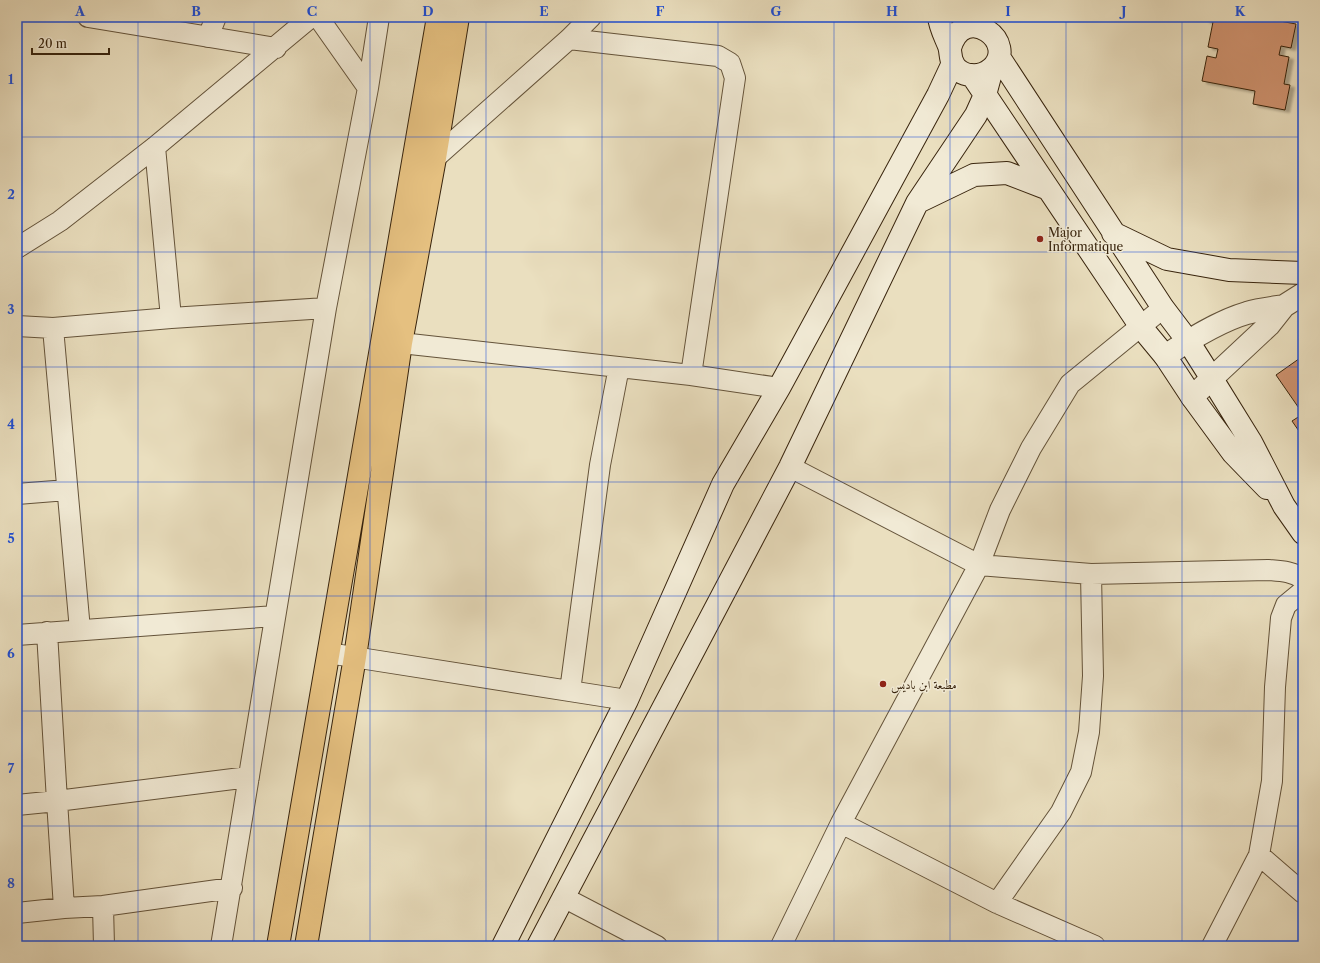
<svg xmlns="http://www.w3.org/2000/svg" width="1320" height="963" font-family="'Libre Caslon Text',Amiri,serif">
<style>
.building{fill:#cf9370;stroke:#38240d;filter:url(#shadow)}
.lines{fill:none;stroke-linecap:round;stroke-linejoin:round}
.minor-casing{stroke:#64533a;stroke-width:22}
.tertiary-casing{stroke:#64533a;stroke-width:24}
.secondary-casing{stroke:#38240d;stroke-width:24}
.primary-casing{stroke:#38240d;stroke-width:24}
.minor{stroke:#f1ead5;stroke-width:20}
.tertiary{stroke:#f1ead5;stroke-width:22}
.secondary{stroke:#f1ead5;stroke-width:22}
.primary{stroke:#e5c080;stroke-width:22}
.grid{fill:none;stroke:#1d4ed8;stroke-width:1;stroke-opacity:0.55}
.poi-dot{fill:#8f2418;stroke:#f1ead5;stroke-width:1.5}
.labels{text-anchor:middle;dominant-baseline:central;stroke-width:3;stroke-linejoin:round;paint-order:stroke}
.poi-label{font-size:12px;fill:#38240d;stroke:#f1ead5;text-anchor:start}
.neatline{fill:none;stroke:#1d4ed8;stroke-width:1.5}
.grid-label{font-size:13px;text-anchor:middle;font-weight:bold;fill:#1d4ed8}
</style>
<defs>
<filter id="shadow"><feDropShadow dx="4.5" dy="2.5" stdDeviation="1" flood-color="#0004"/></filter>
</defs>
<rect width="100%" height="100%" fill="#eadfbf"/>
<filter id="stains"><feTurbulence type="fractalNoise" baseFrequency=".005" numOctaves="4"/><feColorMatrix values="0 0 0 0 .2 0 0 0 0 .09 0 0 0 0 .02 0 0 0 .5 -.17"/></filter>
<radialGradient id="worn" r=".72"><stop offset=".6" stop-color="#630" stop-opacity="0"/><stop offset="1" stop-color="#630" stop-opacity=".3"/></radialGradient>
<!-- building -->
<path class="building" d="M1206,17h52l38,7 -5,24 -10,-2 -2,9 10,2 -5,27 6,1 -5,25 -32,-6 2,-13 -53,-10 5,-25 9,2 2,-9 -10,-2 5,-25 -8,-2z
M1303,356v81l-11,-16 11,-7 -27,-39z"/>
<g class="lines">
<defs>
<path id="minor" d="M88,17l188,31
M318,17l50,71
M208,37l8,-20
M569,39l149,17 12,7 5,15 -44,297
M155,147l16,171
M435,158l134,-119 22,-22
M17,248l43,-27 95,-74 156,-130
M17,326l36,2 118,-10 155,-10
M53,328l27,302
M401,343l290,32 88,13
M790,467l189,98 21,-55 31,-62 39,-64 93,-76
M17,494l50,-4
M47,632l10,169 192,-24
M17,635l258,-19
M328,653l299,47
M570,691l30,-226 19,-98
M17,805l40,-4 7,107
M841,823l156,80 98,43
M1259,855l44,38
M563,897l94,49
M997,903l64,-91 20,-40 8,-40 4,-56 -2,-102
M103,906l1,40
M17,913l47,-5 39,-2 129,-18
M221,946l105,-638 42,-220 11,-71
M781,946l60,-123 138,-258 112,9 177,-4c12,1 24,1 35,9
M1212,946l47,-91 13,-74 3,-94 6,-69 5,-13 17,-14"/>
<path id="tertiary" d="M1165,356c24,-16 54,-35 82,-43 12,-4 25,-5 37,-7
M1192,397l77,-72 15,-19 19,-12"/>
<path id="secondary" d="M939,17c1,10 6,19 10,29 2,6 1,12 4,18 8,13 26,15 38,5 30,-26 -27,-69 -41,-21
M999,57l164,251 25,33 24,38 39,63 33,64 19,27
M972,75l169,252 24,29 27,41 41,56 34,35
M918,202l56,-27 33,-2 39,15
M1113,233l54,26 62,11 74,3
M503,946l124,-246 96,-216 56,-96 159,-293 15,-32
M538,946l252,-479 127,-264 59,-88 9,-20 7,-26"/>
<path id="primary" d="M278,946l160,-929
M306,946l49,-289 46,-314 34,-185 23,-141"/>
</defs>
<!-- minor casing -->
<use href="#minor" class="minor-casing"/>
<!-- tertiary casing -->
<use href="#tertiary" class="tertiary-casing"/>
<!-- secondary casing -->
<use href="#secondary" class="secondary-casing"/>
<!-- primary casing -->
<use href="#primary" class="primary-casing"/>
<!-- minor -->
<use href="#minor" class="minor"/>
<!-- tertiary -->
<use href="#tertiary" class="tertiary"/>
<!-- secondary -->
<use href="#secondary" class="secondary"/>
<!-- primary -->
<use href="#primary" class="primary"/>
</g>
<!-- grid -->
<path class="grid" d="M138,17v929M254,17v929M370,17v929M486,17v929M602,17v929M718,17v929M834,17v929M950,17v929M1066,17v929M1182,17v929M17,137h1286M17,252h1286M17,367h1286M17,482h1286M17,596h1286M17,711h1286M17,826h1286"/>
<!-- markers -->
<g class="poi-dot">
<circle cx="1040" cy="239" r="4"/>
<circle cx="883" cy="684" r="4"/>
</g>
<g class="labels">
<!-- poi labels -->
<g class="poi-label">
<text x="1048" y="232">Major<tspan x="1048" dy="14">Informatique</tspan></text>
<text x="891" y="684">مطبعة ابن باديس</text>
</g>
</g>
<!-- margin -->
<rect width="1320" height="963" fill="none" stroke="#eadfbf" stroke-width="44"/>
<!-- scale -->
<path d="M32 48v6h77v-6" fill="none" stroke="#38240d" stroke-width="2"/>
<text x="38" y="48" font-size="12" fill="#38240d" stroke="#f1ead5" stroke-width="3" paint-order="stroke">20 m</text>
<rect x="22" y="22" width="1276" height="919" class="neatline"/>
<g class="grid-label">
<text x="80" y="16">A</text>
<text x="196" y="16">B</text>
<text x="312" y="16">C</text>
<text x="428" y="16">D</text>
<text x="544" y="16">E</text>
<text x="660" y="16">F</text>
<text x="776" y="16">G</text>
<text x="892" y="16">H</text>
<text x="1008" y="16">I</text>
<text x="1124" y="16">J</text>
<text x="1240" y="16">K</text>
<text x="11" y="84">1</text>
<text x="11" y="199">2</text>
<text x="11" y="314">3</text>
<text x="11" y="429">4</text>
<text x="11" y="543">5</text>
<text x="11" y="658">6</text>
<text x="11" y="773">7</text>
<text x="11" y="888">8</text>
</g>
<rect width="100%" height="100%" filter="url(#stains)"/>
<rect width="100%" height="100%" fill="url(#worn)"/>
</svg>
